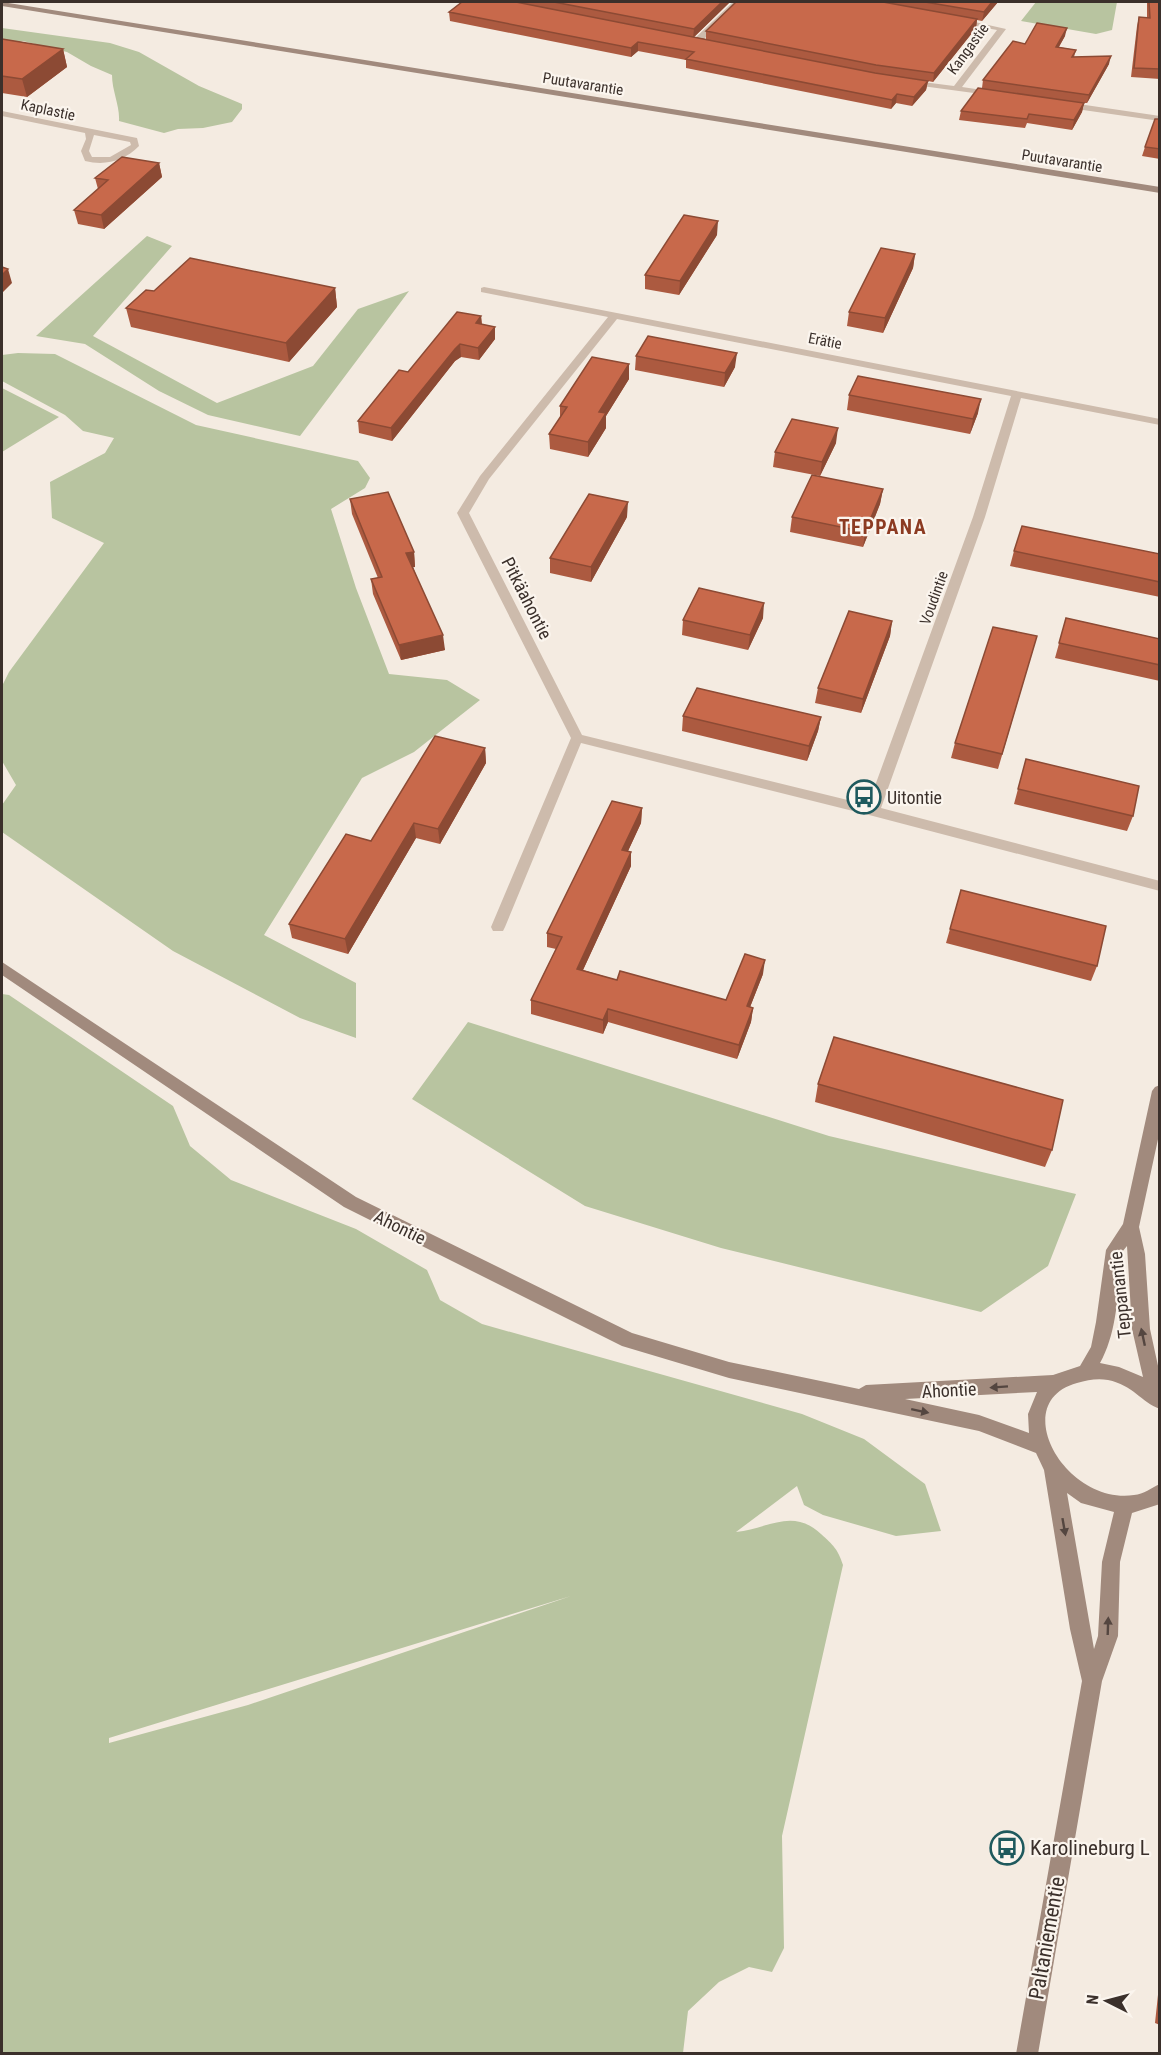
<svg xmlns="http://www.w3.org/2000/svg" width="1161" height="2055" font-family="'Roboto Condensed',sans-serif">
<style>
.green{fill:#b8c4a0;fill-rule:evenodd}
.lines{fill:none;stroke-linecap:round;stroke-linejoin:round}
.street{fill:#cdbbac;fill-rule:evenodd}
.secondary{fill:#a18a7d;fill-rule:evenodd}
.wall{fill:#ac5a40}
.shaded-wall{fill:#8c4a34}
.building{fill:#c8694b;stroke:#8c4a34;stroke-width:1.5}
.oneway{fill:#544640}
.labels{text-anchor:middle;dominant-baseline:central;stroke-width:4.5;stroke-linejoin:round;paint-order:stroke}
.far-street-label{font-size:15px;fill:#3b302b;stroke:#fbf5ee}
.street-label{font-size:18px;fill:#3b302b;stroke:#fbf5ee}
.poi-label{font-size:18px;fill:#3b302b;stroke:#fbf5ee;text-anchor:start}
.far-district-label{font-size:20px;font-weight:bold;letter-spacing:1.5px;fill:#8c3b22;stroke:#fbf5ee}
.near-poi-label{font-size:21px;fill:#3b302b;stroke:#fbf5ee;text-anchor:start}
.near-street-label{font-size:21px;fill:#3b302b;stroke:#fbf5ee}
</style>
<rect width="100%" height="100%" fill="#f4ebe1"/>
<!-- green -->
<path class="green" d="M1036,2h81l-5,28 -16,4 -75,-13z
M2,28l108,15 29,9 60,34 43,18v5l-10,13 -29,6 -25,1 -14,4 -45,-12c1,-15 -7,-30 -7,-46l-21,-9 -24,-14 -44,-11 -21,8z
M147,236l25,10 -79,90 124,67 96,-37 45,-57 51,-18 -109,145 -92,-21 -49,-24 -74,-47 -49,-8z
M18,353l37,1 141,71 162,36 12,17 -5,10 -34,21 25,79 33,86 58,6 33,20 -66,52 -52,26 -98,157 92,48v55l-56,-20 -127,-67 -171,-119v-27l14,-20 -14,-24v-75l7,-14 95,-129 -52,-25 -2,-36 55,-29 9,-15 -31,-7 -18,-16 -63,-34v-26z
M2,388l57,29 -57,35z
M2,994l7,1 164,111 17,40 41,34 125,49 71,41 13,30 42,24 320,90 62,25 61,45 16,47 -45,5 -73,-21 -19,-10 -7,-19 -61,46c32,-3 56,-25 85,2 12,11 17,15 22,31l-61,271 2,112 -12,24 -23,-5 -30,15 -31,29 -5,42h-681zM571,1596l-323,109 -139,38v-5z
M468,1022l361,114 247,58 -28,72 -67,46 -260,-64 -136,-42 -173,-107z"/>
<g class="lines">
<!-- street -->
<path class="street" d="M733,2h8l-42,42h-6v-4z
M957,18l49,11 -44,58 34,5v4l-89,-12 -4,-2 4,-2 47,6 43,-56 -43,-8v-4z
M1065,102l95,14v5l-98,-14v-4z
M2,111l135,27 2,8c-15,15 -33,20 -54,15l-4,-10 5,-12 -1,-6 -83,-17zM94,135l36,7 1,3 -21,12h-18l-3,-6z
M484,287l676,132v6l-139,-27 -36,119 -104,291 279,73v10l-287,-75 -292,-73 -76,184 -2,4h-10l-2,-4 80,-189 -114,-225 23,-37 128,-159 -127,-25v-4zM617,319l394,77 -38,121 -105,288 -286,-70 -113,-222 20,-34z"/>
<!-- secondary -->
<path class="secondary" d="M2,2l1158,185v6l-1158,-187z
M2,962l354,235 276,136 97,29 130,27 7,-4 187,-10 27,-9 11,-19 5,-25 10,-72 17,-26 29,-133 3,-4 5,-2v45l-21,97 6,27 5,75 10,46v34c-19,-7 -27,-24 -52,-29 -11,-2 -20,0 -31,3 -70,19 -12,122 57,112 10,-1 17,-7 26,-11v20l-28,9 -12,49 -2,74 -16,45 -64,373h-22l66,-373 -12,-52 -26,-159 -8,-17 -57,-22 -250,-53 -107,-32 -278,-139 -342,-232zM1127,1246l5,83 11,48 -24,-10 -19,-4c18,-32 18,-75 22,-111zM1037,1392l-9,22 1,19 -50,-18 -74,-16zM1067,1493l14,10 33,9 -12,50 -4,74 -4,13z"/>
</g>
<!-- wall -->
<path class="wall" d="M462,2h268l-36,35 12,2v-8l30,-29h262l-16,19 -5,-1 -1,8 -43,54 -5,-1 -2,9 -14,16 -16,-3 -5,6 -205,-41v-8l-48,-9 -7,6 -181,-36 -1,-9z
M1147,2h13v77l-29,-2 6,-51 2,-9 8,1z
M1065,36l-6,11 17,3 -2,7 35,7 -22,39h-3l-2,9 -10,18 -45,-7 -2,5 -66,-8 2,-9 21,-23 1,-8 42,-36z
M2,39l61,10 4,18 -40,30 -25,-4z
M1160,119v40l-18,-3 3,-9z
M159,163l3,14 -58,52 -26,-5 -4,-14 24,-21 -3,-11z
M717,235l-38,60 -34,-6v-14z
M915,254l-2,14 -30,65 -36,-7 2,-14z
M335,288l2,19 -48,55 -158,-35 -5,-19 28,-17z
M481,316l1,8 13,15 -16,21 -18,-3 -6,4 -63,80 -33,-8 -1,-12 50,-49z
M636,356l99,11 -11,20 -89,-17z
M629,364v15l-23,37v12l-18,29 -38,-8 -1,-15 11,-16v-12z
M849,395l129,18 -8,21 -123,-24z
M836,443l-16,33 -47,-9 2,-15z
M883,489l-3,15 -17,43 -73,-15 2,-15z
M350,499l64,53 1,15h-2l32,83 -44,10 -28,-66 -2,-15 7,-1 -26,-64z
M627,517l-36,65 -41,-9v-15z
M1014,551l146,3v43l-150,-31z
M763,618l-15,32 -66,-15 1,-15z
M1066,618l94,21v42l-105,-23z
M892,621l-2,15 -29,77 -46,-10 3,-15z
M1037,636l-39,133 -47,-11 4,-15z
M683,716l138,1 -3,14 -11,30 -125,-30z
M485,748l1,15 -46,81 -24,-6 -68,116 -56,-16 -3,-14z
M1026,759l107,57 -6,15 -113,-27z
M642,808l-1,15 -13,28 3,15 -48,104 34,10 109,20 37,-26 -13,33 3,1 -2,14 -14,37 -129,-37 -5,12 -72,-20v-14l25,-51 -9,-2v-14z
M961,890l136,76 -6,15 -145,-38z
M818,1084l234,66 -7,17 -230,-65z
M1160,1976v49l-5,-2z"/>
<!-- shaded-wall -->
<path class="shaded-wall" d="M722,2h8l-37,36 1,-9z
M992,2h6l-16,19 2,-9z
M977,19l-1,9 -43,54 1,-9z
M1067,28l-2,8 -11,19 2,-8z
M638,42v9l-7,6v-9z
M63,49l4,18 -40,30 -5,-18z
M1111,56l-2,8 -22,39 2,-8z
M928,81l-2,9 -14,16 2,-9z
M897,94l-1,9 -5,6 1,-9z
M1084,103l-2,9 -10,18 2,-10z
M159,163l3,14 -58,52 -3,-14z
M718,221l-1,14 -38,60 1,-14z
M915,254l-2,14 -30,65 2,-15z
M8,269l4,14 -10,10v-18z
M335,288l2,19 -48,55 -3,-19z
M481,316l1,13 -6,-6z
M495,327v12l-16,21 -1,-12z
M460,344l1,13 -6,4 -63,80 -1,-13 64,-79z
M737,353l-2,14 -11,20 1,-14z
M629,364v15l-23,37v12l-18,29v-15l11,-30z
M981,399l-3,14 -8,21 3,-15z
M838,428l-2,15 -16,33 2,-14z
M883,489l-3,15 -17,43 2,-15z
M628,502l-1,15 -36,65v-15z
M414,552l1,15 -7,1 -2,-15z
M764,603l-1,15 -15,32 2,-15z
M892,621l-2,15 -29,77 2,-14z
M443,635l2,15 -44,10 -2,-15z
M821,717l-3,14 -11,30 2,-15z
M485,748l1,15 -46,81 -2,-15z
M642,808l-1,15 -19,41v-14z
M414,823l2,15 -68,116 -3,-15z
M631,852v14l-54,117v-14z
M765,960l-2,14 -18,46 2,-14z
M753,1008l-2,14 -14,37 2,-14z
M608,1009v13l-5,12v-14z"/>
<!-- building -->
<path class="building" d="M462,2h54l359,71 53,8 -14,16 -17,-3 -5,6 -206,-41 8,-7 -56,-10 -7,6 -182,-36z
M554,2h168l-28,27z
M736,2h147l94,17 -43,54 -58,-8 -170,-34z
M925,2h67l-8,10z
M1149,2h11v67l-26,-1 5,-51 11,1z
M1037,23l30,5 -11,19 20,3 -4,7 39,-1 -22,39 -106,-15 30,-39 12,3z
M2,39l61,10 -41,30 -20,-3z
M978,88l106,15 -10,17 -45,-6 -2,5 -66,-8z
M1155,119h5v30l-15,-2z
M122,157l37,6 -58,52 -27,-5 34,-30 -13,-2z
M684,215l34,6 -38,60 -35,-6z
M881,248l34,6 -30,64 -36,-6z
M190,258l145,30 -49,55 -160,-35 20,-18 8,1z
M2,267l6,2 -6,6z
M457,312l24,4 -5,7 19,4 -17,21 -18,-4 -5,5 -64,79 -33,-7 41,-51 9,2z
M648,336l89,17 -12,20 -89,-17z
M592,357l37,7 -30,48 7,1 -18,29 -39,-8 18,-27 -7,-1z
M858,376l123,23 -8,20 -124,-24z
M792,419l46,9 -16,34 -47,-10z
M812,475l71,14 -18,43 -73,-15z
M388,492l26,60 -8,1 37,82 -44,10 -28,-66 11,-2 -32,-78z
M589,494l39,8 -37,65 -41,-9z
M1022,526l138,28v28l-146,-31z
M699,588l65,15 -14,32 -67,-15z
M849,611l43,10 -29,78 -45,-11z
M1066,618l94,21v26l-101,-22z
M993,627l44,9 -35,118 -47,-11z
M697,688l124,29 -12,29 -126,-30z
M435,736l50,12 -47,81 -24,-6 -69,116 -56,-15 57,-90 25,7z
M1026,759l113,27 -6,30 -115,-27z
M612,801l30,7 -20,42 9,2 -54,117 40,11 3,-9 106,29 19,-46 20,6 -18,46 6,2 -14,37 -131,-36 -5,11 -72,-20 31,-63 -15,-4z
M961,890l145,36 -9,40 -147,-37z
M834,1037l229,63 -11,50 -234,-66z"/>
<!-- one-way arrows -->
<defs><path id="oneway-solid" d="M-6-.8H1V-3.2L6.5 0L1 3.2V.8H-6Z" transform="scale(1.5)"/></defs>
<g class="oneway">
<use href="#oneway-solid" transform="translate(1143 1337) rotate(-102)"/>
<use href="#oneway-solid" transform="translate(999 1387) rotate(176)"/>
<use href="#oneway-solid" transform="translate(920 1411) rotate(12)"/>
<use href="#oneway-solid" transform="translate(1064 1527) rotate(80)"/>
<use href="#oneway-solid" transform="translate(1108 1626) rotate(-88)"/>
</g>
<!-- icons -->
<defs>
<symbol id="bus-ring" viewBox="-11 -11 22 22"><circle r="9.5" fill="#fbf5ee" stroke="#1f5a5e" stroke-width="1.5"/><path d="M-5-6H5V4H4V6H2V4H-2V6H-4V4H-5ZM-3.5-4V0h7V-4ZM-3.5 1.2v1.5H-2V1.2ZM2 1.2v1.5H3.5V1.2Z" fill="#1f5a5e"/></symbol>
</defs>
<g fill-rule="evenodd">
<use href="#bus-ring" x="845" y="778" width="38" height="38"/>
<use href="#bus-ring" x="988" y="1829" width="38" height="38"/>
</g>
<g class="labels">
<!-- far-street labels -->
<g class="far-street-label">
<text transform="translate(968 49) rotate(-54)">Kangastie</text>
<text transform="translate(583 84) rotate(9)">Puutavarantie</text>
<text transform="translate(48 110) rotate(12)">Kaplastie</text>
<text transform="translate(1062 161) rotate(9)">Puutavarantie</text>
<text transform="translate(825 341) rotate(11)">Erätie</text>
<text transform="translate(934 598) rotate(-70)">Voudintie</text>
</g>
<!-- street labels -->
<g class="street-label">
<text transform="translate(527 598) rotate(63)">Pitkäahontie</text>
<text transform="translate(400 1227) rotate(26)">Ahontie</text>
<text transform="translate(1120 1295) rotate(-96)">Teppanantie</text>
<text transform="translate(949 1390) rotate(-3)">Ahontie</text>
</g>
<!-- poi labels -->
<g class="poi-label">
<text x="887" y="797">Uitontie</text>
</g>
<!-- far-district labels -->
<g class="far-district-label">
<text x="883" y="527">TEPPANA</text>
</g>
<!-- near-poi labels -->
<g class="near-poi-label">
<text x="1030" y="1848">Karolineburg L</text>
</g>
<!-- near-street labels -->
<g class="near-street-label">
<text transform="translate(1047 1938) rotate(-80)">Paltaniementie</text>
</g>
</g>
<!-- border -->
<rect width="1161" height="2055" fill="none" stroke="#3b302b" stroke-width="6"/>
<!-- north arrow -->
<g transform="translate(1107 2001) rotate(276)" stroke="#fbf5ee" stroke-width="4.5" paint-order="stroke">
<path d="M0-4.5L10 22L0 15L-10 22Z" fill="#3b302b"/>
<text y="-9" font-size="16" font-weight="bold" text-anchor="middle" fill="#3b302b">N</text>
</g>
</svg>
